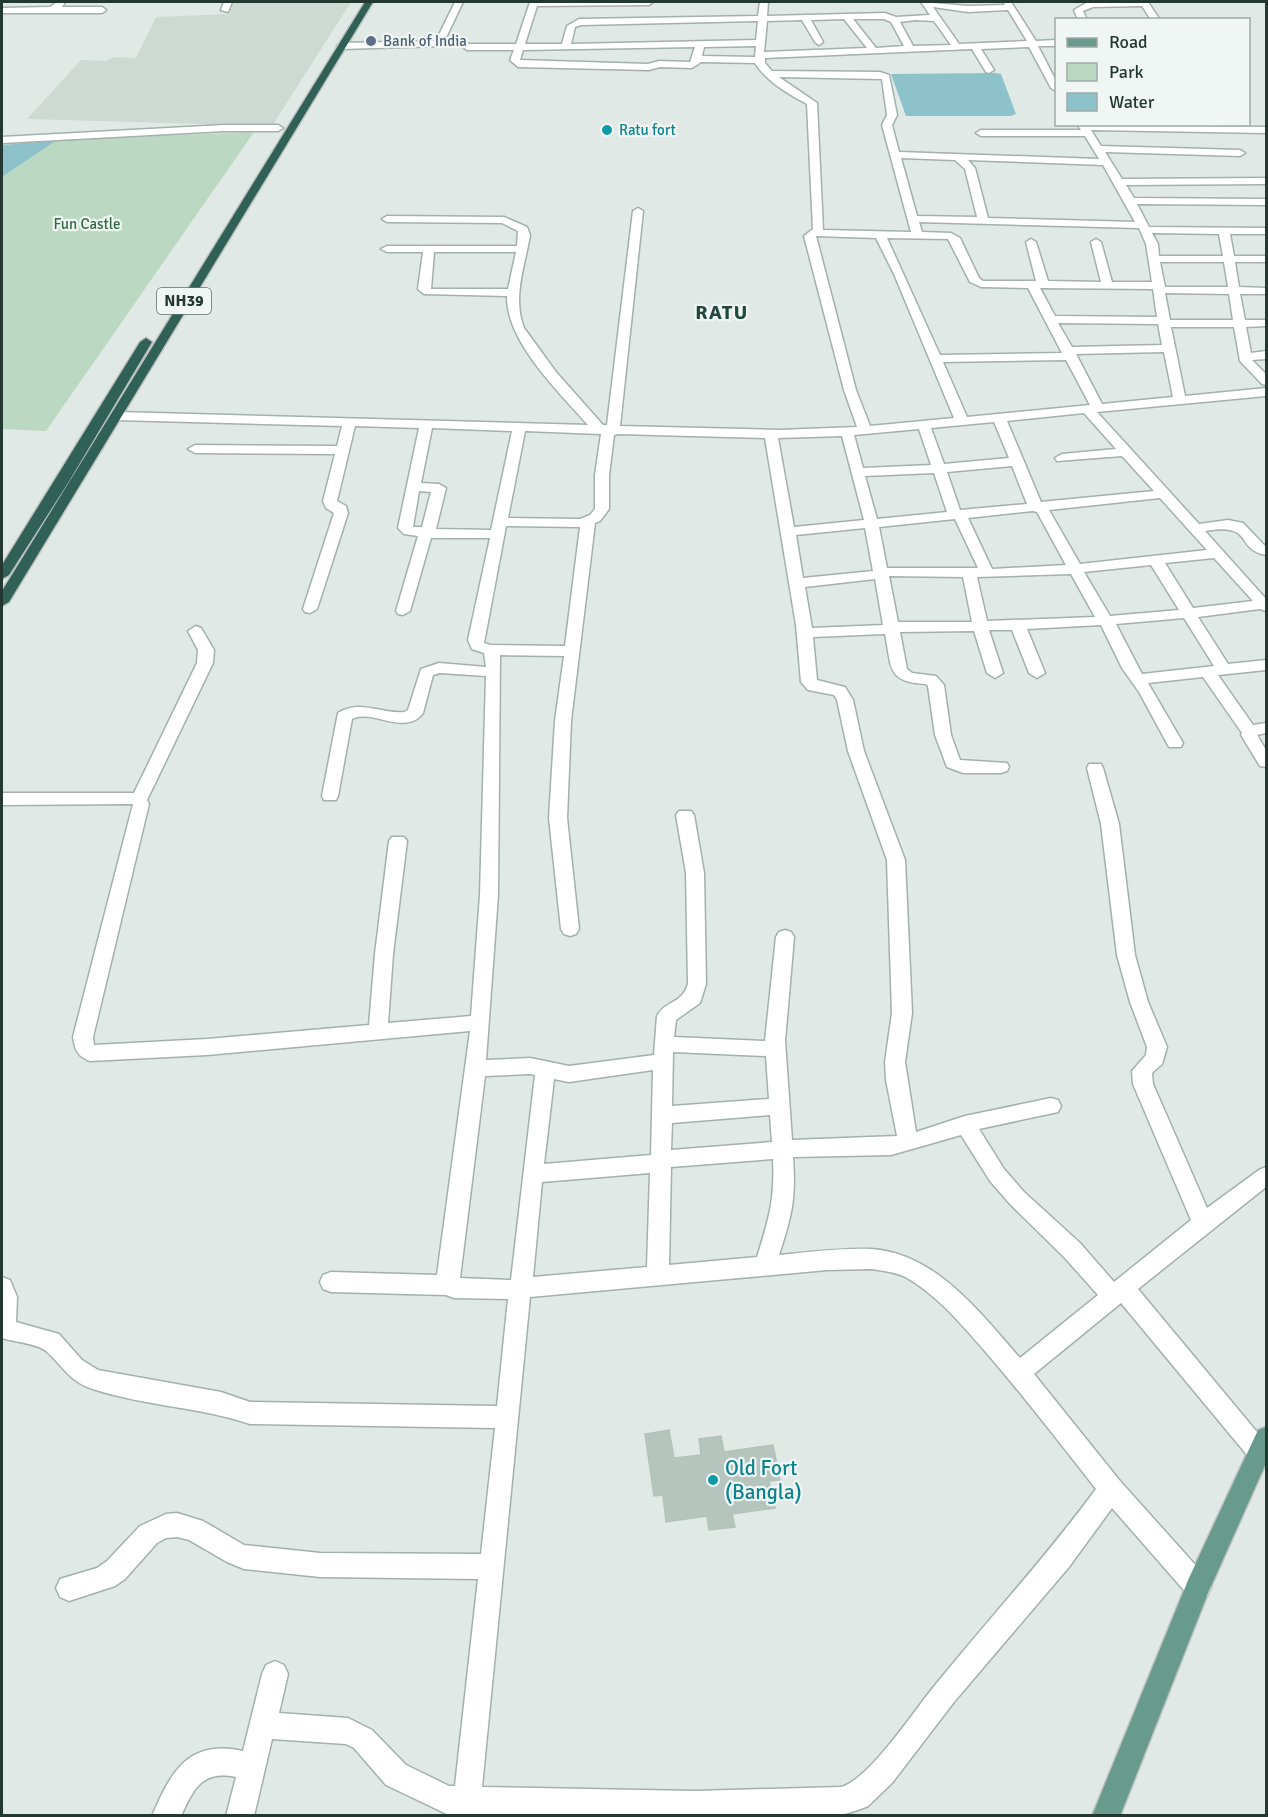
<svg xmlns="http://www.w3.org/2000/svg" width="1268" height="1817" font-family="Signika,sans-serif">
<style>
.built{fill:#ced9d4}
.green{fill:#bbd9c2}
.water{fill:#8dc2ca}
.building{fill:#b6c4be;stroke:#b3c2bb;stroke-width:1.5}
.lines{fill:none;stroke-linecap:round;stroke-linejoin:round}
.minor-casing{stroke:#a3b0ab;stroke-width:3}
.major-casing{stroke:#bdc3c1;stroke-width:3}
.highway-casing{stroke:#bdc3c1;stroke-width:3}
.minor{fill:#fff;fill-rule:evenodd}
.major{fill:#699b8c;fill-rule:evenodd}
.highway{fill:#316156;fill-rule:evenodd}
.service-dot{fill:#5c6f8a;stroke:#f0f6f3;stroke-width:2}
.culture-dot{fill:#0f9aa8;stroke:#f0f6f3;stroke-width:2}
.labels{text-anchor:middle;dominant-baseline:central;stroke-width:4.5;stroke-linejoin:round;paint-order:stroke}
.far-service-label{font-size:15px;fill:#4e5e75;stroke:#f0f6f3;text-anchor:start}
.far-culture-label{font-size:15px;fill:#0d838f;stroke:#f0f6f3;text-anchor:start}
.far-park-label{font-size:15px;fill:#316b45;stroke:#f0f6f3}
.shield{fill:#f0f6f3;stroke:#60716b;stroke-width:1.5}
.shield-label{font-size:16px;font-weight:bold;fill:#223831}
.far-district-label{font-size:20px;font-weight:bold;letter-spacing:1.5px;fill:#21483d;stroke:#f0f6f3}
.near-culture-label{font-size:21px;fill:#0d838f;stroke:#f0f6f3;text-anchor:start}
</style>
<rect width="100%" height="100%" fill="#e0e9e5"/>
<!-- built -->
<path class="built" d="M234,2h117l-79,124 -245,-7 54,-59 25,1 7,-4 23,1 20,-41 73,-3z"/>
<!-- green -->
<path class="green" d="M254,132l-208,299 -44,-2v-252l55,-37z"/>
<!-- water -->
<path class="water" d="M995,73l6,1 15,40 -5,2h-105l-15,-42z
M57,140l-55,37v-32z"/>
<!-- building -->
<path class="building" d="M669,1430l5,28 27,-3 -2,-16 22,-3 3,16 49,-7 7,35 -11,1 6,27 -43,6 3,13 -26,3 -2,-14 -41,6 -3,-27 -9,1 -9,-62z"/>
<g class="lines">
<defs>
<path id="minor" d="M57,2h8l-3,5h40l4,3 -4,3h-100v-5l48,-1z
M224,2h8l-4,10 -7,-2z
M455,2h8l-21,44 -101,3 -4,-3 4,-3 95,-2z
M530,2h123l-4,3 -112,1 -12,38h37l5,-18 12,-7 179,-3 2,-14h8l-1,14 118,-3 11,4 34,-2 -9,-13 47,4 37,-1 -2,-3h8l25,39 20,-1v6h-18l18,35v10l-5,-3 -22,-41 -48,2 13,21 -5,3 -3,-1 -14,-23 -207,9v5l7,8 108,1 9,3 8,40 -5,10 7,27 200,7 -14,-23h-104l-5,-3 5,-3h100l-4,-6 189,3v6l-175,-3 10,16 139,4 5,3 -5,3 -135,-4 17,27 144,-1v6l-140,1 8,13 132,1v6l-129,-1 12,23 117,1v6h-36l4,22h32v6h-31l4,25 27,1v6h-26l5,26h21v6l-20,1 5,26 15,-2v8l-14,1 14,14v11l-4,-1 -22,-23 -6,-34h-63l14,69 81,-8v8l-169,16 102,112 29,-4 15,3 23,24v8c-32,-6 -11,-33 -61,-24l61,68v12l-6,-2 -62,8 30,47 38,-4v10l-48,5 35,50 13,-2v10l-9,2 9,15v17l-6,-1 -19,-31 1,-2 -39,-56 -55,6 35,60 -2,4h-12l-30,-55 -17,-24 -21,-43 -74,4 18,44 -8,5 -8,-5 -17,-43h-23l14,43 -8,5 -8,-5 -13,-42 -74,1 7,37 5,4 24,3 8,9 7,50 9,25 47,3 2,4 -2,4 -6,2h-38l-16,-6 -12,-32 -7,-49 -2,-2c-40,-2 -34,-17 -41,-50l-72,3 4,43 28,7 8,13 11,51 41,109 7,153 -7,49 11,70 49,-16 86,-18 7,2 3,6 -3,6 -79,17 25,40 20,23 56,51 34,39 77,-62 -58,-136 -1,-13 14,-16 1,-8 -17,-45 -13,-47 -16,-131 -14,-56 2,-4h12l2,4 16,56 16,131 13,47 19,45 -5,17 -10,9 1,11 54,124 52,-38 7,-3v20l-128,102 128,154v19l-6,2 -8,-3 -131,-158 -87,71 86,107 87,97 4,9 -4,9 -9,4 -9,-4 -77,-88 -43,59 -115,135 -62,81 -24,23 -10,4 -17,5 -29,1h-361l-65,-31 -32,-37 -8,-4 -74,-5 -18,77h-28l10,-39c-34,-7 -42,11 -55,39h-29c19,-45 37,-77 91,-65l19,-77 4,-9 9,-4 9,4 4,9 -9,39 69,5 24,12 34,35 43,21h6l23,-207 -158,-2 -76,-8 -17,-7 -38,-22 -12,-3 -11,1 -9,5 -32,36 -10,7 -46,15 -9,-4 -4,-9 4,-9 37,-11 10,-7 33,-35 26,-12 11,-1 26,8 41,24 76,8 161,1 14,-126 -245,-4c-50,-17 -104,-18 -154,-34 -27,-8 -31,-22 -50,-39 -10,-8 -32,-9 -44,-13v-61l8,3 7,17 -1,25 43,12 23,26 16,10 123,22 29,10 247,4 11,-107 -54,-1 -8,-3 -115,-3 -8,-3 -3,-7 3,-7 8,-3 106,3 33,-244 -263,24 -117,6c-13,-5 -15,-11 -17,-24l60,-233 -131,1v-12h132l63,-130 1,-13 -10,-19 8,-5 5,2 13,22 -1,13 -66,137 2,4 -56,233 1,8 113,-6 162,-14 6,-71 14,-113 3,-4h12l3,4 -14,113 -5,69 83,-7 9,-121 6,-219 -46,-3 -7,2 -10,38c-18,24 -51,-5 -71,6l-14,77 -2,4h-12l-2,-4 16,-83c22,-14 43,1 66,-1l4,-2 13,-41 18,-6 47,4 -2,-14 -12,-4 -4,-9 22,-102h-59l-21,73 -7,4 -5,-1 -2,-3 22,-75 -14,-2 -6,-6 21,-100 -64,-2 -18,75 9,5 2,7 -31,96 -7,4 -5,-1 -2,-3 31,-96 -8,-5 -3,-7 12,-47 -140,-1 -7,-4 7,-4 142,1 5,-20 -225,-6 -6,-4 6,-4 471,13c-29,-33 -82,-83 -81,-129l-83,-2 -6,-5 5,-37h-36l-6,-3 6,-3h130l1,-15 -16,-8 -115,-1 -5,-3 5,-3 117,1 23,10 3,8c-5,31 -18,62 -6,93l32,44 47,53h4l26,-214 5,-3 5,3 -23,215 159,4 78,-3 -13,-37 -40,-154 9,-7 -6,-125c-19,-10 -41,-23 -52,-41l-54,-1 -9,6 -32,-1 -11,3 -131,-3 -8,-7 4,-10h-47l-4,-3 4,-3h49zM933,7l35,5 40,-2 19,31 -68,3zM844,19l23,29 -103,4 3,-31 35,-1 13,22 4,3 4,-3 -12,-22zM853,19h31l7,3 13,24 -28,2zM915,20l19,1 17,24 -38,1 -13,-24zM758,21l-2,19 -185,4 4,-17 6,-2zM756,46l-1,11 -53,-1 2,-9zM695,47l-5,15 -31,-1 -11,3 -128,-4 3,-10zM779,77l103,2 5,36 -5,10 29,107 -88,-2 -6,-127zM901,158l54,2 10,9 12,48 -60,-1zM968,160l135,5 32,57 -147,-4 -13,-50zM919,222l220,6 7,16 6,38h-40l-11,-40 -5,-3 -5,3 10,40 -53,-1 -12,-39 -5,-3 -5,3 10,39h-53l-4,-3 -19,-40 -9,-5 -29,-1zM1152,233l67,1 4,22h-64l-1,-12zM816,236l60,2 18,36 60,144 -84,8 -14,-36zM887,238l61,1 22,43 11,5 47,1 34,65 -122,2zM434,252h82l-8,37h-77zM1160,262h64l4,25h-63zM1040,288l113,1 4,28 -102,-1zM1165,293l64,1 4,26h-63zM1058,323l100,1 4,21 -90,2zM1164,352l9,45 -71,7 -26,-50zM1066,360l24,45 -123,12 -24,-55zM1084,413l32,36 -54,5 -7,4 2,3 65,-5 32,35 -113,11 -34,-81zM994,422l15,36 -65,6 -13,-36zM432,428l80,3 -21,99 -55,-1 10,-41 -7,-4 -18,-1zM919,429l12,36 -68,3 -9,-33zM525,431l76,3 -6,41v34l-5,6 -10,4 -72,-1zM618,434l147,4 31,187 5,57 7,8 26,5 3,5 11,51 39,109 5,153 -7,49 1,18 11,56 -105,4 -7,-99 9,-104 -3,-5 -6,-2 -6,2 -3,5 -11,104 -91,-4 2,-17 24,-17 6,-19 -2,-111 -10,-58 -3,-4h-12l-3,4 10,58 2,111c-6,20 -22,16 -31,32l-3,39 -85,11 -39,-8 -44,2 12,-165 2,-240 64,1 -9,65 -6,97 12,111 3,5 6,2 6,-2 3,-5 -12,-111 4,-97 24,-198 5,-2 9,-12v-34l5,-40zM842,436l22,84 -70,7 -16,-89zM1012,466l15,38 -67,6 -13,-38zM934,473l13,39 -70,7 -12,-43zM419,491l12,1 -9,35h-9zM1160,498l47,52 -127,14 -31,-54zM1033,511l4,1 29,53 -74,4 -24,-51zM955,519l23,49h-91l-8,-41zM506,526l74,1 -15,119 -74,-1 -7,-2zM865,528l8,43 -70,7 -7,-43zM1214,558l39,43 -60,7 -28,-45zM1151,565l28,45 -69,6 -26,-44zM1071,574l24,43 -108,4 -10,-44zM889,576l74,1 9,45h-74zM875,579l8,46 -71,3 -7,-41zM1184,618l30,48 -72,8 -26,-50zM673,1052l93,4 3,43 -97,7zM653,1070l-2,85 -107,9 10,-85 15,3zM530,1074l5,1 -24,205 -51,-2 25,-202zM770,1115l2,27 -101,8 1,-27zM961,1135l29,46 20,23 54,53 34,38 -78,63c-40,-45 -84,-105 -149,-109 -30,-1 -61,3 -92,6 13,-40 17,-56 14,-98l98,-2zM773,1159c2,40 -4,60 -16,98l-88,8 2,-98zM650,1173l-3,94 -114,10 9,-95zM872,1269c12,2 25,3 35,9 30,17 55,47 77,72 39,45 75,92 112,139 -50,68 -107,130 -160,195 -21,25 -66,95 -95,103l-146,4 -213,-4 48,-490 297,-27z
M1088,2h60l12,18h-9l-9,-14 -49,1 -10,4 4,9h-9l-4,-10z
M224,125h54l5,3 -5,3h-54l-222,12v-6z"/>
<path id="major" d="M1266,1427v36l-58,130 -88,223h-28l97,-238 69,-148z"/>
<path id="highway" d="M365,2h8l-364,600 -7,4v-15z
M146,338l6,4 -84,141 -59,92 -7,4v-14l138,-223z"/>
</defs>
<!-- minor casing -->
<use href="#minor" class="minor-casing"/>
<!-- major casing -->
<use href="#major" class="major-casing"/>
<!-- highway casing -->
<use href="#highway" class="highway-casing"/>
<!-- minor -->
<use href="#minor" class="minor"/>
<!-- major -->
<use href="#major" class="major"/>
<!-- highway -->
<use href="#highway" class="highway"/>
</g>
<!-- markers -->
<circle class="service-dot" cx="371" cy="41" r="6"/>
<g class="culture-dot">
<circle cx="607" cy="130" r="6"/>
<circle cx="713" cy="1480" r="6"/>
</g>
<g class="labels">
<!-- far-service labels -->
<g class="far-service-label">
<text x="383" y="41">Bank of India</text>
</g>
<!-- far-culture labels -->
<g class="far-culture-label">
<text x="619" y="130">Ratu fort</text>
</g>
<!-- far-park labels -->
<g class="far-park-label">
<text x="87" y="224">Fun Castle</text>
</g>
<!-- shield labels -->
<rect class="shield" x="157" y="288" width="54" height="26" rx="4.5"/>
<g class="shield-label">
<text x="184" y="301">NH39</text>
</g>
<!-- far-district labels -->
<g class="far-district-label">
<text x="722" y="312">RATU</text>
</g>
<!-- near-culture labels -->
<g class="near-culture-label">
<text x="725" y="1468">Old Fort<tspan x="725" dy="24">(Bangla)</tspan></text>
</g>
</g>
<!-- border -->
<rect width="1268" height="1817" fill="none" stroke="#223831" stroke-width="6"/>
<!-- legend -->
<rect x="1055" y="18" width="195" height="108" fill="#f0f6f3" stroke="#9eaaa5" stroke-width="1.5"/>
<rect x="1067" y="38" width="30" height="9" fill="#699b8c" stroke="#9eaaa5" stroke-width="1.5"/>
<text x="1109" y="48" font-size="18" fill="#223831">Road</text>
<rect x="1067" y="63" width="30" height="18" fill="#bbd9c2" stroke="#9eaaa5" stroke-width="1.5"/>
<text x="1109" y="78" font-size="18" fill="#223831">Park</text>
<rect x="1067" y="93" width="30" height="18" fill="#8dc2ca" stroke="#9eaaa5" stroke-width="1.5"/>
<text x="1109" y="108" font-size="18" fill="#223831">Water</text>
</svg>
